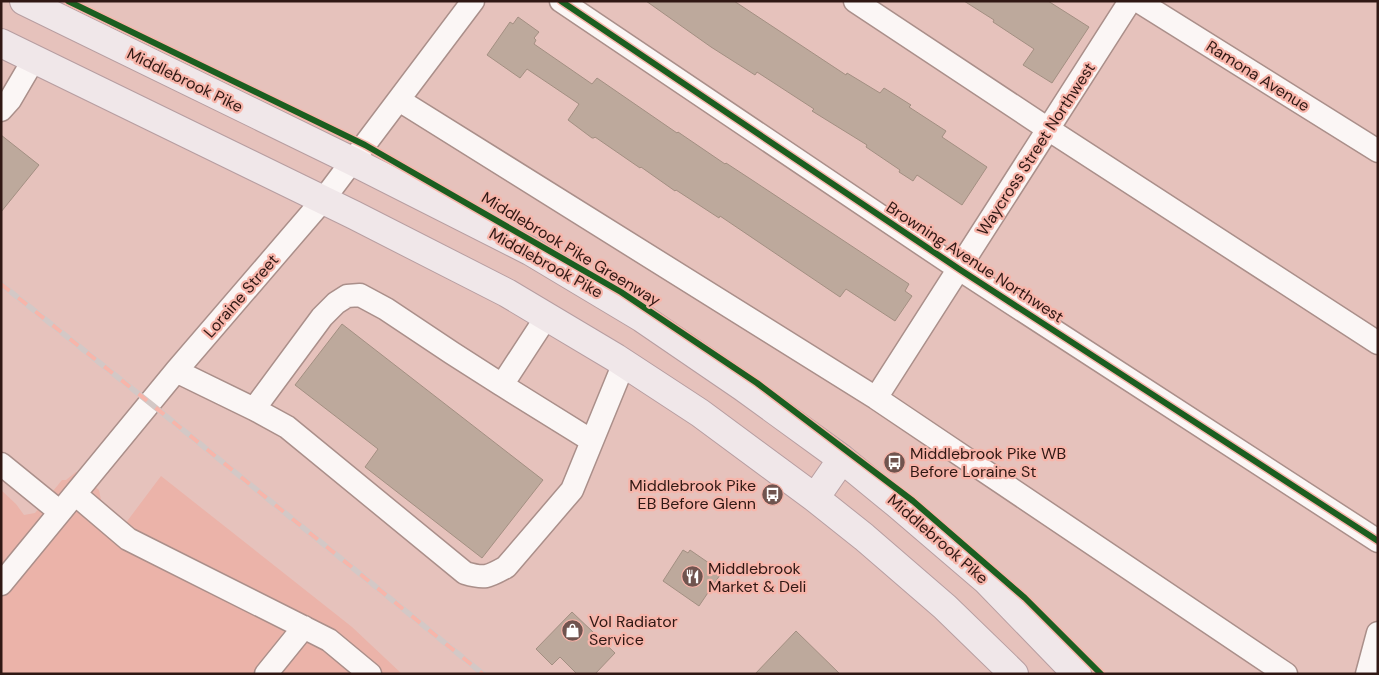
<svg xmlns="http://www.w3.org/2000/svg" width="1379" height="675" font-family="'DM Sans',sans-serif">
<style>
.built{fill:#ebb3a9}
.building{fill:#bda99c;stroke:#a38f82}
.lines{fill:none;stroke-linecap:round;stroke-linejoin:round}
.minor-casing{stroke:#aa8f8a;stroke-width:25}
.major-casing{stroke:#b79ea1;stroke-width:30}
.minor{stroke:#fbf6f5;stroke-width:22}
.major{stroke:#f0e7e9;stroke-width:28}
.rail-casing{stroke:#d3c8c6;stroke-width:5.5}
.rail{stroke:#f7b5aa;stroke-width:4;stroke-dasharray:11;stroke-linecap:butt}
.cycleway-casing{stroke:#f7b5aa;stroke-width:9}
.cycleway{stroke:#1b5e20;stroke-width:6}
.labels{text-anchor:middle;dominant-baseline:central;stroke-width:4.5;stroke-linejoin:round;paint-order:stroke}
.street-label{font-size:16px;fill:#301814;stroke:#f7b5aa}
.poi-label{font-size:16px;fill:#301814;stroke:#f7b5aa;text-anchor:start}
</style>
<rect width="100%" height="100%" fill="#e6c2bc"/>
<!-- built -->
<path class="built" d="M76,472l23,18 2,10 5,9 19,15 36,-48 191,151 50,47h-401v-184l15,14 8,11 11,-2 27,-33h4z"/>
<!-- building -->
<path class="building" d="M646,1h88l112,74 1,-2 33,20 4,-5 27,17 -2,2 37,24 -4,6 45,30 -25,38 -45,-30 -4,6 -14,-9 1,-2 -34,-23 1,-2 -55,-34 2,-2 -57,-37 -2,3 -44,-28z
M964,1h84l41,26 -37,56 -29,-18 11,-16 -41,-27 1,-2z
M518,17l21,15 -5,6 2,2 -2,4 58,40 5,-6 80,55 1,-1 47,32 1,-1 26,17 157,104 -4,7 7,5 -17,25 -49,-32 -6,8 -120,-81 -1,2 -43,-28 -1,1 -34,-24 -1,1 -45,-31 -1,1h-2l-24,-18 11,-16 -52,-35 -7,9 -33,-23 23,-33 3,2z
M1,135l38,30 -38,47z
M342,324l201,156 -61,78 -117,-91 13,-18 -83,-64z
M683,550l5,3 2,-3 32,22 -23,34 -36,-25z
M572,612l43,41 -20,21h-18l-17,-17 -8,8 -16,-16z
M796,631l44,43h-85z"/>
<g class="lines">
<defs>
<path id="minor" d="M561,1l398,268 419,272
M855,1l193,128 330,214
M1138,1l240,150
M399,100l477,298 410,276
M1,110l9,-10 24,-41
M176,371l78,38 68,-92 14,-14 11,-7 13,-1 26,14 66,44 50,32 45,-69
M502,385l90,56
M876,398l254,-397
M254,409l33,18 178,146c20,6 23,4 41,-6l66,-77 52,-127
M1,464l59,48
M75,494l53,45 201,101 41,34
M1,584l175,-213 147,-171 150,-199
M266,674l38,-47
M1367,674l11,-41"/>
<path id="major" d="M24,1l328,160 178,90 112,67 101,69 99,72 55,45 89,76 91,94
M1,43l353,172 153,78 109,65 84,55 115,85 49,39 81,70 69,67
M815,498l27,-39"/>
</defs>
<!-- minor casing -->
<use href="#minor" class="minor-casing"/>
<!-- major casing -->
<use href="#major" class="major-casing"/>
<!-- minor -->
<use href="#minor" class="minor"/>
<!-- major -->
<use href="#major" class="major"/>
<defs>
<path id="rail" d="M1,284l149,119 333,271"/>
</defs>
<!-- rail casing -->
<use href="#rail" class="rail-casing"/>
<!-- rail -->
<use href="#rail" class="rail"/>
<defs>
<path id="cycleway" d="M68,1l297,144 256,147 136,91 156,118 112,97 76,76
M561,1l398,268 419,272"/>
</defs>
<!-- cycleway casing -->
<use href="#cycleway" class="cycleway-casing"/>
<!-- cycleway -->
<use href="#cycleway" class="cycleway"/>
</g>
<!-- icons -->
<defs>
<symbol id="bus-disc" viewBox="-11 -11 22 22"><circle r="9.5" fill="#70544f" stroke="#f7b5aa"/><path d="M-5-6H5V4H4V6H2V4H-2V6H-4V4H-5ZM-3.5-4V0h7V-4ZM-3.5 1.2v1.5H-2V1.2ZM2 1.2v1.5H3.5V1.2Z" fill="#fff"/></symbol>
<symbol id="restaurant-disc" viewBox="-11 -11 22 22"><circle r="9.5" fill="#70544f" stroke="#f7b5aa"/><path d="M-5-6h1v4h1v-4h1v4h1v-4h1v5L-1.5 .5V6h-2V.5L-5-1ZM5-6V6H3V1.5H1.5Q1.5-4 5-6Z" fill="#fff"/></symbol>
<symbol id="shop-disc" viewBox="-11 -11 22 22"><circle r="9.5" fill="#70544f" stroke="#f7b5aa"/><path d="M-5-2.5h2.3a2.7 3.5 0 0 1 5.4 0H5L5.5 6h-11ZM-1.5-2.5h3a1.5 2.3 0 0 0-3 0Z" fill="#fff"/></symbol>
</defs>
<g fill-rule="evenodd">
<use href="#bus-disc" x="882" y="450" width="25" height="25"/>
<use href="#bus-disc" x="760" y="482" width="25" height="25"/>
<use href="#restaurant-disc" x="680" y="564" width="25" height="25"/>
<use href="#shop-disc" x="560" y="618" width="25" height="25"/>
</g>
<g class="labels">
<!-- street labels -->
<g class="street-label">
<text transform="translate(1258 76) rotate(32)">Ramona Avenue</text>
<text transform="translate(185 80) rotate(26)">Middlebrook Pike</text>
<text transform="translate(1036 149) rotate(-57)">Waycross Street Northwest</text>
<text transform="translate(571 249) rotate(31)">Middlebrook Pike Greenway</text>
<text transform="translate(975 262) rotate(33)">Browning Avenue Northwest</text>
<text transform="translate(546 263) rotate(29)">Middlebrook Pike</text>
<text transform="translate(241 296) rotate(-49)">Loraine Street</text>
<text transform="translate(938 539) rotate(41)">Middlebrook Pike</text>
</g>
<!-- poi labels -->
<g class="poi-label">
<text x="910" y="453">Middlebrook Pike WB<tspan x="910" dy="18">Before Loraine St</tspan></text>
<text x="756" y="485" text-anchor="end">Middlebrook Pike<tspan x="756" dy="18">EB Before Glenn</tspan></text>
<text x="708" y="568">Middlebrook<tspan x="708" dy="18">Market &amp; Deli</tspan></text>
<text x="589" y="621">Vol Radiator<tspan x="589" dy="18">Service</tspan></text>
</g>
</g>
<!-- border -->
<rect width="1379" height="675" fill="none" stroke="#301814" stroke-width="5"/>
</svg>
